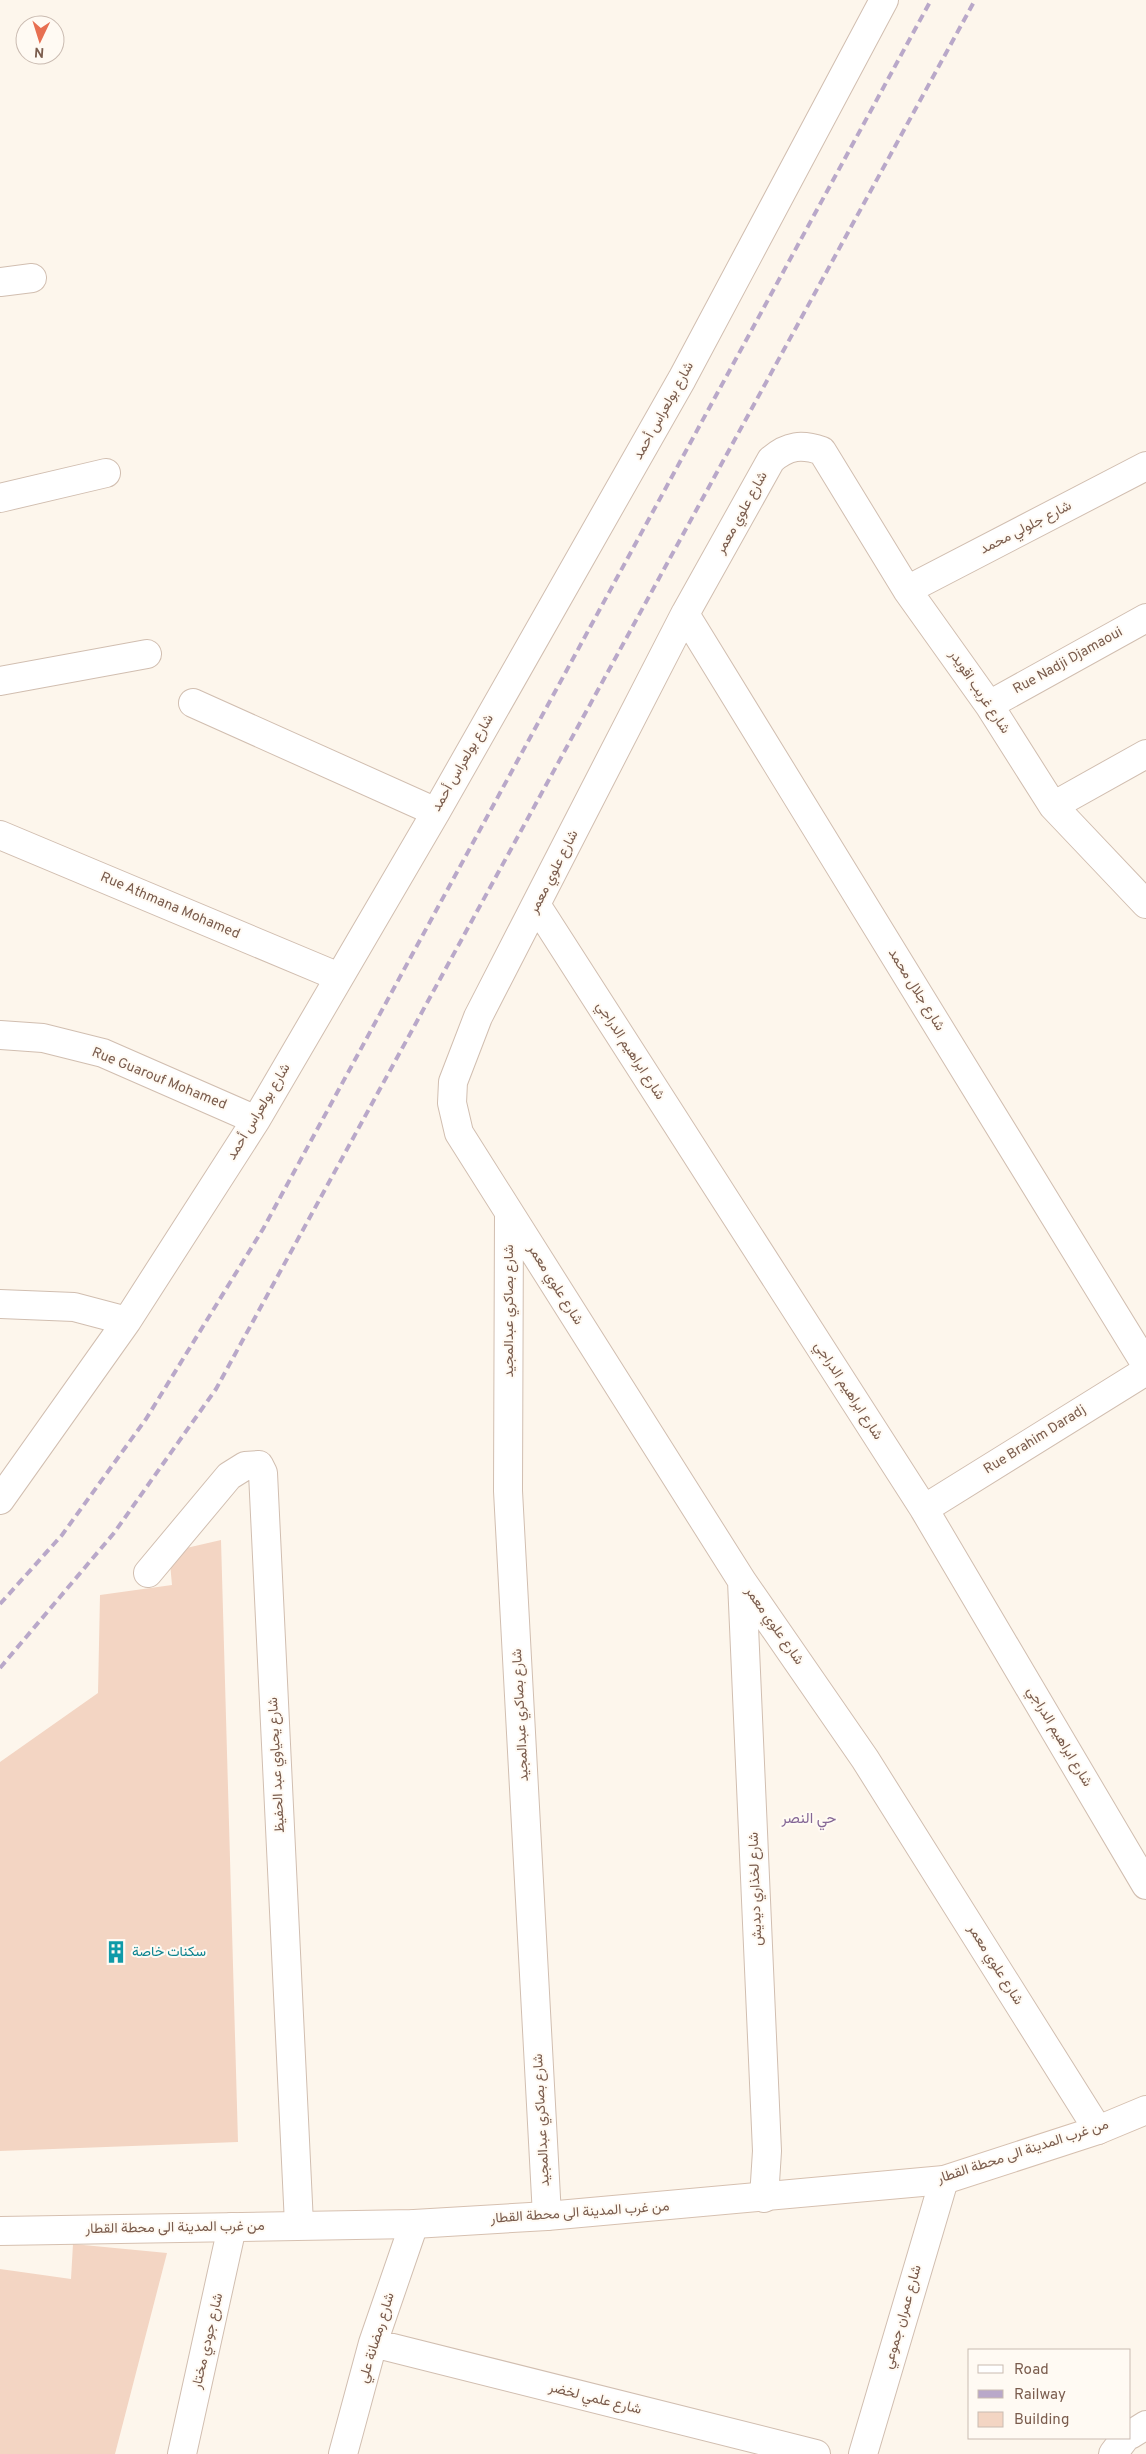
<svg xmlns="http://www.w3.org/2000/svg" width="1146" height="2454" font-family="Overpass,Vazirmatn,sans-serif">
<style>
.building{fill:#f3d5c3}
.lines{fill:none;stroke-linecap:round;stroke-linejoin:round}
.street-casing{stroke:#d1beb0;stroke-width:30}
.secondary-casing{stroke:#d6c0b0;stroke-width:30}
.street{stroke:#fff;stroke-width:28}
.secondary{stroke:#fff;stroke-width:28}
.rail{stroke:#b9a8c9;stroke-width:4;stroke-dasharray:8 5;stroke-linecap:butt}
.labels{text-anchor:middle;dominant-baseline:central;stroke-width:4;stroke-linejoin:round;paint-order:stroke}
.street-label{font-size:14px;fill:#7a5c4d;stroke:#fffaf3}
.culture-label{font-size:14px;fill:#0d838f;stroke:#fffaf3;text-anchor:start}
.neighbourhood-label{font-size:15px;fill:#846695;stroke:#fffaf3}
</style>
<rect width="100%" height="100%" fill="#fdf6ec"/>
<!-- building -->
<path class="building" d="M221,1540l17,602 -238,9v-389l98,-69 2,-98 72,-10 -3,-33z
M73,2244l94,9 -52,201h-115v-185l71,10z"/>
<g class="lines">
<defs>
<path id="street" d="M0,282l32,-4
M0,498l106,-25
M907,590l239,-124
M685,614l461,751
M0,681l147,-27
M193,703l243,109
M989,705l157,-87
M1053,806l93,-52
M0,835l339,142
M537,906l387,603 222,376
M0,1035l43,3 60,15 153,67
M509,1214l-1,277 39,725
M0,1304l74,3 53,14
M0,1500l127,-179 129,-201 180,-308 246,-433 202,-379
M924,1509l222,-138
M148,1573l81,-97 16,-10 14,-1 4,8 36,751
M742,1581l25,570 -3,47
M1098,2130l-233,-371 -123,-178 -283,-448 -7,-30 1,-21 25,-65 207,-403 86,-154c17,-15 31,-16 51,-9l85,139 82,115 64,101 93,98
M373,2343l443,111
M1130,2435l16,-10
M182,2454l50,-227
M343,2454l30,-111 41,-119
M863,2454l81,-274
M1113,2454l12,-16"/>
<path id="secondary" d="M0,2231l414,-7 133,-8 397,-36 154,-50 48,-20"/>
</defs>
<!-- street casing -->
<use href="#street" class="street-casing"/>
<!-- secondary casing -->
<use href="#secondary" class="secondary-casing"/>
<!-- street -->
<use href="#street" class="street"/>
<!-- secondary -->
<use href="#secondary" class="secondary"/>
<!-- rail -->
<path class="rail" d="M0,1604l62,-69 84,-116 117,-190 668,-1229
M0,1668l114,-135 102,-144 759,-1389"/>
</g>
<!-- icons -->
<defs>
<symbol id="building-bare" viewBox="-9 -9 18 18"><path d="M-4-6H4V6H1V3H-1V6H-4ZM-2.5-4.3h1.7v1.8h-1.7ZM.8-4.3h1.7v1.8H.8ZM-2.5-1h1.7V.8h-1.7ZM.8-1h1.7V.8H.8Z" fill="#0f9aa8" stroke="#fffaf3" stroke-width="2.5" paint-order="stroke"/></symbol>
</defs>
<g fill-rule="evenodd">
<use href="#building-bare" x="100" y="1936" width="32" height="32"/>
</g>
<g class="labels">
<!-- street labels -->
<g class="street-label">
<text transform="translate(664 411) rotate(-61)">شارع بولعراس أحمد</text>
<text transform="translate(742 513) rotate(-61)">شارع علوي معمر</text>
<text transform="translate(1026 528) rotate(-27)">شارع جلولي محمد</text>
<text transform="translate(1068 661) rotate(-29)">Rue Nadji Djamaoui</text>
<text transform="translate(979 692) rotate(56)">شارع غريب اقويدر</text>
<text transform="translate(463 763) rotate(-60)">شارع بولعراس أحمد</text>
<text transform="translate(554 872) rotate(-63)">شارع علوي معمر</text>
<text transform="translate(170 906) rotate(23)">Rue Athmana Mohamed</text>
<text transform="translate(916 990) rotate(58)">شارع جلال محمد</text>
<text transform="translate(630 1051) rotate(57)">شارع ابراهيم الدراجي</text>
<text transform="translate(159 1079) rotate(22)">Rue Guarouf Mohamed</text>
<text transform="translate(259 1112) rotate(-59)">شارع بولعراس أحمد</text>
<text transform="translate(555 1285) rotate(58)">شارع علوي معمر</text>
<text transform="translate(509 1311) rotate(-90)">شارع بصاكري عبدالمجيد</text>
<text transform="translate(848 1391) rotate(57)">شارع ابراهيم الدراجي</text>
<text transform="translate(1035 1440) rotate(-32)">Rue Brahim Daradj</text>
<text transform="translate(774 1626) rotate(55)">شارع علوي معمر</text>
<text transform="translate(521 1715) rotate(-93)">شارع بصاكري عبدالمجيد</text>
<text transform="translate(1059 1737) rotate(59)">شارع ابراهيم الدراجي</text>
<text transform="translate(277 1765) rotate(-93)">شارع يحياوي عبد الحفيظ</text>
<text transform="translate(756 1889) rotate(-92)">شارع لخذاري ديديش</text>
<text transform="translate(995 1965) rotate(58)">شارع علوي معمر</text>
<text transform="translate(542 2120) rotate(-93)">شارع بصاكري عبدالمجيد</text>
<text transform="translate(1023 2152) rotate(-18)">من غرب المدينة الى محطة القطار</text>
<text transform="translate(580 2213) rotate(-4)">من غرب المدينة الى محطة القطار</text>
<text transform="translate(175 2228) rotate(-1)">من غرب المدينة الى محطة القطار</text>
<text transform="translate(903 2317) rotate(-74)">شارع عمران جموعي</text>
<text transform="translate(377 2338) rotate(-73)">شارع رمضانة علي</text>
<text transform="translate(208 2341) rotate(-77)">شارع جودي مختار</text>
<text transform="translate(595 2399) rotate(14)">شارع علمي لخضر</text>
</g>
<!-- culture labels -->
<g class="culture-label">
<text x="132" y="1952">سكنات خاصة</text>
</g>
<!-- neighbourhood labels -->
<g class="neighbourhood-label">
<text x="809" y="1819">حي النصر</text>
</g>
</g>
<!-- legend -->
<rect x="968" y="2349" width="162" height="90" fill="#fffaf3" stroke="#cabbb1"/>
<rect x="978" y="2365" width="25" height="8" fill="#ffffff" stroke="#cabbb1"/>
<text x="1014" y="2374" font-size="15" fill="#7a5c4d">Road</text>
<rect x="978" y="2390" width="25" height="8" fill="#b9a8c9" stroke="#cabbb1"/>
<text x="1014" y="2399" font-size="15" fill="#7a5c4d">Railway</text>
<rect x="978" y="2412" width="25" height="15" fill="#f3d5c3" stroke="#cabbb1"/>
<text x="1014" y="2424" font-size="15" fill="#7a5c4d">Building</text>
<!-- north arrow -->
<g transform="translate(40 40) rotate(184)"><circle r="24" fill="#fffaf3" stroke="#cabbb1"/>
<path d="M0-4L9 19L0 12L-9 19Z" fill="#e76f51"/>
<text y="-8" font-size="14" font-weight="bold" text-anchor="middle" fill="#7a5c4d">N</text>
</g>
</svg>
